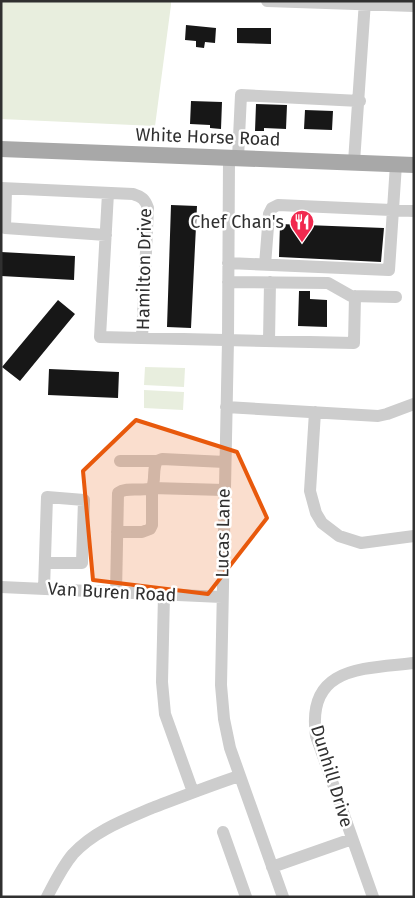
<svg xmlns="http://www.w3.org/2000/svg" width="415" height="898" font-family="'Fira Sans',sans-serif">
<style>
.green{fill:#e8eede}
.building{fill:#171717}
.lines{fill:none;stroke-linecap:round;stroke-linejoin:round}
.minor{stroke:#cdcdcd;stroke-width:12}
.major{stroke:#a8a8a8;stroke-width:16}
.marked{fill:#e8590c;fill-opacity:0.2;stroke:#e8590c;stroke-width:4;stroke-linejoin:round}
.labels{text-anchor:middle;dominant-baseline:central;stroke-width:5;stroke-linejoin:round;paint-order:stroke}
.street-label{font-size:18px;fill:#303030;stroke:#fff}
.poi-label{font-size:18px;fill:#303030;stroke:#fff;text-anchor:end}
</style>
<rect width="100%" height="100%" fill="#fff"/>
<!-- green -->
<path class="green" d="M1,1h170v4l-16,121 -154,-7z
M145,367l40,1 -1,19 -40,-2z
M144,390l40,2 -1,18 -39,-2z"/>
<!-- building -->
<path class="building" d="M186,25l30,3 -1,15 -10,-1 -1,6 -8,-1v-6l-11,-1z
M237,28h34v16l-34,-1z
M191,101l31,1 -1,27 -11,-1v-3l-20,-1z
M256,104l31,1 -1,24 -22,-1v3h-9z
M305,110l28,1 -1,19 -28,-1z
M171,205l26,1 -6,122 -24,-1z
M280,224l104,4 -3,34 -102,-5z
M1,252l74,4 -1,24 -73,-4z
M299,291h11v8l17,1v27l-29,-1z
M58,300l17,14 -55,67 -18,-14z
M49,369l70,3 -1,26 -70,-3z"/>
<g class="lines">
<!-- minor -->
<path class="minor" d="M267,1l147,5
M238,158l3,-63 119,6
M229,159l-1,181 -7,345 3,34 6,29 53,149
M354,162l11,-161
M1,188l132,6c9,3 12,5 15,14l-6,130
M6,189l-1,39 101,7
M108,193l-8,144 254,6 1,-47
M228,263l161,7 7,-106
M265,265l4,-51 3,-6 6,-3 136,6
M228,282l100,1 23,13 45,1
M269,341l1,-59
M226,407l152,9 9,-2 27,-10
M315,412l-5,79 6,22 6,10 17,13 22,7 53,-7
M120,461h37
M117,532h25l8,-3 2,-4v-37l72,2
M1,587l221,10
M44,589l3,-92 37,3 -2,63h-37
M116,593l2,-100c9,-7 24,-1 34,-5 4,-9 0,-19 5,-27l5,-2 63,3
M164,595l-2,87 3,32 28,78
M223,832l23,65
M272,867l80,-28
M47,897c8,-15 15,-30 26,-43 21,-23 51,-34 79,-46 29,-11 57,-22 87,-32
M373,897l-57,-161c-10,-70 47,-67 98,-73"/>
<!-- major -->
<path class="major" d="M1,149l413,16"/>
</g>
<!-- marked area -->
<path class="marked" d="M136,420l101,32 30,66 -59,76 -115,-14 -10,-109z"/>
<!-- icons -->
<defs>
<symbol id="restaurant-pin" viewBox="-11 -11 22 30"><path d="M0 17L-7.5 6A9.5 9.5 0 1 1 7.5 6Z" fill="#f1294f" stroke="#fff"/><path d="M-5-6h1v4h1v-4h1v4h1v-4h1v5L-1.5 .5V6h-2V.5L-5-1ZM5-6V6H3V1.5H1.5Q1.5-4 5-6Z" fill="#fff"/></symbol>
</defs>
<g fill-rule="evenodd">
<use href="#restaurant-pin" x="288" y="208" width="28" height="38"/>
</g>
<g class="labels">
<!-- street labels -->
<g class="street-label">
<text transform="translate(208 137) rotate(2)">White Horse Road</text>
<text transform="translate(144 269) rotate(-89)">Hamilton Drive</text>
<text transform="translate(223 533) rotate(-89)">Lucas Lane</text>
<text transform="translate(112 592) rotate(3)">Van Buren Road</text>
<text transform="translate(332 776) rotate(73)">Dunhill Drive</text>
</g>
<!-- poi labels -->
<g class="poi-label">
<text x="284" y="222">Chef Chan's</text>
</g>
</g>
<!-- border -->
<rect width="415" height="898" fill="none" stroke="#303030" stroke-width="5"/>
</svg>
